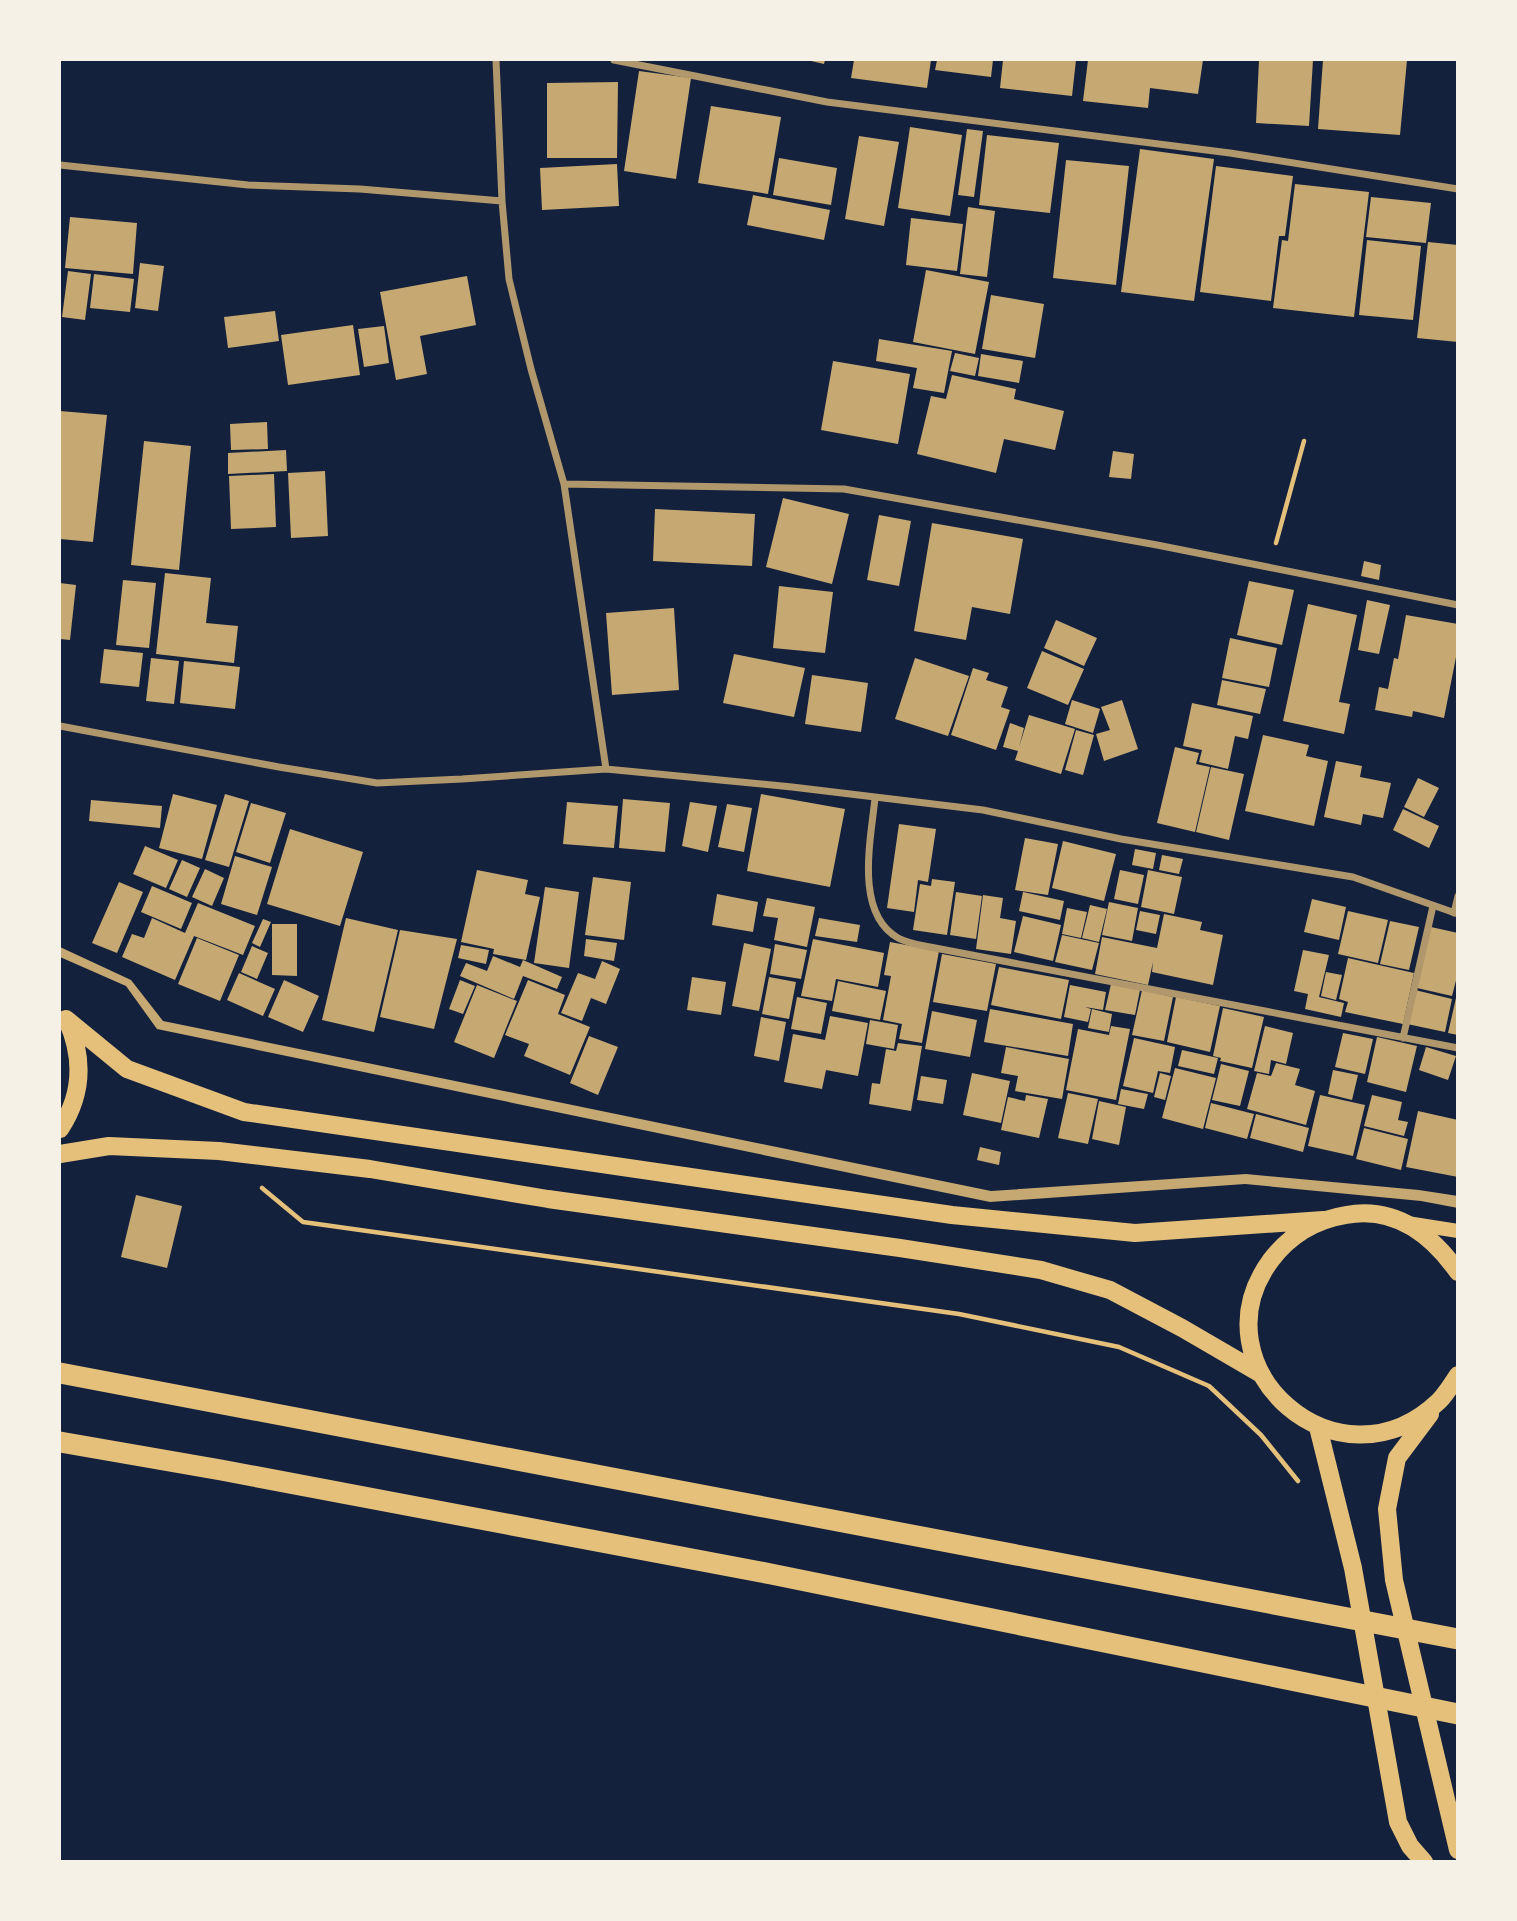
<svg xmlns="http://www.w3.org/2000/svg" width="1517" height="1921" font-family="Cabin,sans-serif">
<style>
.building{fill:#c6a872}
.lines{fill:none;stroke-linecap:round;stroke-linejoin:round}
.path{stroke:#e5c07b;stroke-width:4.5}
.minor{stroke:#b1986c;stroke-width:7}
.secondary{stroke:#e5c07b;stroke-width:14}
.primary{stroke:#e5c07b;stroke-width:18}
.motorway{stroke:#e5c07b;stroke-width:21}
</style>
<rect width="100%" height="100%" fill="#14213d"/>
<!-- building -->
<path class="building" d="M807,60h18l-1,4z
M854,60h77l-4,28 -76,-10z
M937,60h56l-2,17 -56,-7z
M1003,60h73l-4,36 -72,-8z
M1088,60h115l-5,34 -48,-6 -2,20 -65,-7z
M1259,60h54l-4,66 -53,-3z
M1323,60h84l-7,75 -82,-6z
M639,71l52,7 -15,101 -52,-8z
M618,82l-1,76h-70v-75z
M711,106l70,11 -13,77 -70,-11z
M910,127l52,8 -12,81 -52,-8z
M967,129l16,2 -9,66 -16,-2z
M987,135l72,8 -9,70 -71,-8z
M859,136l40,6 -15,84 -39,-7z
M1140,149l74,10 -20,142 -73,-9z
M779,158l58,10 -6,37 -58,-10z
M1066,160l63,6 -13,119 -63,-7z
M617,164l2,42 -77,4 -2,-42z
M1216,166l77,10 -8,60h-6l-8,65 -71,-9z
M1295,184l74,8 -15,125 -81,-9 9,-68 6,1z
M753,195l77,15 -6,30 -77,-15z
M1371,197l60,6 -5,40 -60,-6z
M968,207l27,4 -8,66 -27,-3z
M70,217l67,6 -4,51 -68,-6z
M911,218l52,6 -6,47 -51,-6z
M1367,240l54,6 -8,74 -54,-5z
M1428,242l30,3v97l-41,-4z
M140,263l24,3 -6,45 -23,-3z
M926,270l63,12 -14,72 -62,-12z
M68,271l23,3 -6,46 -23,-3z
M94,274l40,5 -4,33 -40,-4z
M467,276l9,49 -56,11 7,38 -31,6 -16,-88z
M991,295l53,9 -9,54 -53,-9z
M275,311l4,30 -51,7 -4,-31z
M353,325l7,50 -72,10 -7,-50z
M384,326l5,37 -25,4 -6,-38z
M879,339l73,12 -8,42 -31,-5 4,-20 -41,-7z
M955,353l24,5 -4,18 -25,-5z
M981,354l42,7 -4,22 -41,-7z
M833,361l77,13 -12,70 -77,-14z
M952,375l64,14 -2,10 50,12 -9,39 -51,-11 -8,34 -79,-19 14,-58 15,3z
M60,411l47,4 -14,127 -33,-3z
M267,422l1,27 -37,1 -1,-26z
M144,441l47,5 -12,124 -48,-5z
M286,450l1,21 -59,3v-21z
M1113,451l21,3 -3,25 -22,-2z
M325,471l3,65 -37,2 -3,-65z
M274,474l2,53 -45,2 -2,-53z
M783,498l66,16 -17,70 -66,-17z
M655,509l100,5 -3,52 -99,-5z
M879,515l32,6 -12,65 -32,-6z
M932,523l91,16 -13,75 -38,-7 -6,33 -52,-9z
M1364,561l17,4 -2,15 -18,-4z
M165,573l46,5 -5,45 32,3 -4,37 -78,-9z
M123,580l33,3 -7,65 -33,-3z
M1249,581l45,9 -12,55 -45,-10z
M60,583l16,2 -6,55 -10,-1z
M779,586l54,6 -8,61 -52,-5z
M1367,600l23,5 -11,49 -21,-4z
M1308,604l49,11 -18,87 11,2 -6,30 -61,-13z
M674,608l5,82 -67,5 -6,-82z
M1406,615l52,9v23l-14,71 -31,-7 -1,6 -37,-7 4,-23 9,2 6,-31 4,1z
M1056,620l41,18 -13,28 -40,-18z
M1230,638l47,10 -8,39 -47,-9z
M104,649l39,4 -4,34 -39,-4z
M1042,651l42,18 -16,36 -41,-17z
M734,654l71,14 -11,49 -71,-14z
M151,658l28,3 -5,43 -28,-3z
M915,658l54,18 -21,60 -53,-17z
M184,661l56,6 -5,42 -55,-6z
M973,668l16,5 -3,7 22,7 -7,20 9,3 -14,40 -45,-15z
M812,675l56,8 -7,49 -56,-8z
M1222,680l44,9 -6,25 -43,-9z
M1072,700l28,9 -7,24 -28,-9z
M1122,700l16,49 -34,12 -8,-27 14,-4 -9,-23z
M1192,703l61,13 -5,23 -13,-3 -7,33 -29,-7 3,-12 -19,-4z
M1029,715l46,14 -14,45 -46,-14 3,-9 -15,-4 7,-24 14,5 -5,19z
M1076,730l18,5 -11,40 -18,-5z
M1263,735l46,10 -3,11 22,5 -14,65 -69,-15z
M1175,747l24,6 -3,11 14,3 -15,65 -38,-9z
M1336,761l26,5 -2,11 31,6 -8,35 -20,-4 -2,11 -37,-8z
M1211,767l33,7 -15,66 -33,-8z
M1418,778l21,10 -15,29 -20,-10z
M173,794l44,11 -15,54 -43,-11z
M225,794l24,7 -20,66 -24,-7z
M761,794l84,15 -15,78 -83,-16z
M623,799l47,4 -5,49 -46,-4z
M91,800l71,6 -2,22 -71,-7z
M567,802l51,4 -4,42 -51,-4z
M690,802l27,4 -9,46 -26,-6z
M251,803l35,10 -16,50 -34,-11z
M727,804l25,4 -8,44 -26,-5z
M1403,809l36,17 -10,22 -36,-18z
M899,824l37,5 -8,53 -10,-2 -4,32 -27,-4z
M290,829l73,23 -23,74 -73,-22z
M1025,838l33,6 -10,51 -33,-5z
M1063,841l53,13 -12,47 -52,-13z
M145,846l33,14 -12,28 -33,-14z
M1135,849l21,4 -3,16 -21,-4z
M1162,855l21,4 -4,15 -20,-4z
M235,856l37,11 -15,48 -36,-11z
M182,860l18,8 -13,29 -18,-8z
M205,869l19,9 -12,28 -20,-9z
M477,870l51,10 -3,14 15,3 -14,63 -33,-6 1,-5 -33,-7z
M1120,870l24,5 -6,29 -24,-5z
M1148,870l34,7 -8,37 -33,-7z
M593,877l38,5 -7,58 -39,-5z
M932,879l23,3 -8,53 -34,-5 7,-46 11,2z
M119,882l24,10 -26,61 -25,-10z
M152,886l40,17 -11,26 -40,-17z
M545,887l34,5 -10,76 -35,-5z
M956,892l26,4 -6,43 -26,-4z
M1023,892l41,9 -4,19 -41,-9z
M717,894l41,8 -5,30 -41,-7z
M983,895l20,3 -3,20 16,3 -5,33 -35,-5z
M767,898l48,9 -8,40 -33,-7 4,-22 -15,-2z
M1312,899l34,8 -7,33 -35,-8z
M1109,902l29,6 -6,33 -30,-6z
M198,903l57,23 -12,29 -49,-19 -19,44 -53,-23 10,-23 12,4 8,-20 33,15z
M1090,905l17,4 -8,33 -17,-4z
M1067,908l20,4 -6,26 -19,-4z
M1140,911l20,4 -4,19 -20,-4z
M1348,911l40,9 -10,43 -40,-9z
M1164,914l38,8 -2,8 23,5 -10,50 -61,-13 1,-10 -5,23 -53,-11 7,-37 55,11z
M1023,916l38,9 -8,36 -39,-9z
M346,918l52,12 -24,102 -52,-12z
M819,918l41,7 -3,17 -42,-6z
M263,919l8,3 -11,25 -8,-4z
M1390,921l29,6 -10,43 -29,-6z
M272,924h25v52l-25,-1z
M1431,927l27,6v40l-6,23 -35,-8z
M400,930l57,9 -23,90 -54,-12z
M1062,935l37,8 -7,27 -37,-8z
M197,938l42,17 -19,46 -42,-17z
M586,939l31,4 -3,18 -30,-5z
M813,939l71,14 -6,34 -42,-8 -4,22 -31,-5z
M890,942l49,9 -17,92 -23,-4 3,-15 -19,-4 8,-44 -7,-1z
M744,943l27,6 -12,62 -27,-5z
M775,944l32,6 -6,29 -31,-5z
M461,945l28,5 -3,14 -28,-6z
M252,946l16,7 -11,26 -16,-7z
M60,947l71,33 32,41 828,170 255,-17 173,16 39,6v12l-37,-7 -176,-17 -255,18 -833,-173 -31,-43 -66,-29z
M1303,950l26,5 -10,42 25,6 -3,14 -36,-8 3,-15 -14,-3z
M942,954l54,10 -9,47 -54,-9z
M493,956l27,11 3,-7 39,17 -5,12 -34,-13 -9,23 -54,-23 6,-13 21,8z
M1348,958l66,15 -11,51 -58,-12 3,-10 -9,-3z
M602,961l18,8 -14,35 -15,-6 -9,23 -21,-8 17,-40 17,6z
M999,967l70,13 -8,39 -70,-14z
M1326,972l16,3 -6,25 -15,-4z
M239,973l36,16 -12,27 -36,-16z
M692,977l34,5 -5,33 -34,-5z
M769,977l27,5 -7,37 -27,-5z
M284,980l35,16 -16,36 -35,-15z
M460,980l15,6 -12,28 -14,-5z
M528,980l37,15 -7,19 32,13 -20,48 -46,-19 5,-12 -24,-9z
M838,981l48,10 -6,29 -48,-9z
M1111,984l29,6 -5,25 -30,-5z
M477,985l40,16 -23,57 -40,-16z
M1070,985l36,7 -3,18 -18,-3 6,2 -3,13 -24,-5z
M1142,990l31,7 -9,44 -32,-6z
M1415,990l37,9 -7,33 -38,-8z
M797,997l30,6 -6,31 -30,-5z
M1176,997l44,9 -10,46 -43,-10z
M1456,998h2v37l-10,-2z
M1223,1008l41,9 -12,51 -32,-7 1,-3 -8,-2z
M990,1009l83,15 -5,32 -84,-14z
M1092,1009l20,5 -3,18 -21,-4z
M932,1011l45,9 -7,37 -45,-8z
M830,1016l38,7 -10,53 -32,-6 -4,19 -38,-7 9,-48 32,6z
M761,1017l25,5 -7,39 -25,-5z
M870,1020l28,5 -4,24 -28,-5z
M1111,1026l19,3 -14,71 -50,-10 12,-61 31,6z
M1265,1026l28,7 -7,31 -15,-4 -2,14 -15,-3z
M1343,1033l30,6 -8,35 -30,-7z
M589,1036l29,11 -20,48 -28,-12z
M1377,1037l40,9 -11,46 -39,-10z
M1134,1038l41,9 -5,26 -12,-2 -5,22 -30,-7z
M898,1043l24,3 -11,65 -42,-7 3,-21 8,1 6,-35 10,2z
M1006,1047l63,12 -7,40 -47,-8 3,-15 -17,-3z
M1426,1047l30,9 -8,24 -29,-10z
M1182,1050l36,8 -4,16 -36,-8z
M1276,1063l24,6 -5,16 20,6 -9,34 -59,-16 10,-36 14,3z
M1221,1064l28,7 -9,35 -28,-6z
M1175,1068l41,10 -13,51 -41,-11z
M1333,1070l25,5 -6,25 -24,-6z
M972,1073l38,8 -9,42 -38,-8z
M1160,1073l11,3 -6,24 -11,-3z
M921,1076l26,4 -4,24 -26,-4z
M1121,1089l27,5 -4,15 -26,-5z
M1068,1093l30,6 -10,45 -30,-6z
M1026,1095l22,4 -9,39 -38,-8 7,-33 17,4z
M1320,1095l45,10 -12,51 -45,-10z
M1372,1095l30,7 -4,18 10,2 -4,14 -40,-10z
M1099,1101l27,6 -7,38 -27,-6z
M1211,1103l43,11 -7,25 -42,-11z
M1418,1111l40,9v57l-52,-10z
M1256,1114l53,14 -6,24 -53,-14z
M1364,1128l44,11 -7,31 -45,-11z
M980,1147l21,5 -2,13 -22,-5z
M136,1195l46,11 -15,62 -46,-11z"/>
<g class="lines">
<!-- path -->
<path class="path" d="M1276,543l28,-102
M262,1188l41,34 656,92 160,33 90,39 52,49 37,46"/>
<!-- minor -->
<path class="minor" d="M496,60l6,141 7,78 22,90 33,115 42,285
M614,60l213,42 403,51 228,36
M60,165l188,20 112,4 142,12
M564,484l280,5 313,56 301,60
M60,726l219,41 98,16 85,-4 144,-10 186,18 191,23 138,29 232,38 105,37
M875,798c-4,41 -21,115 23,140 9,5 22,7 32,9l528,101
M1454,913l4,-17
M1403,1038l30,-132"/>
<!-- secondary -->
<path class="secondary" d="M1407,1223l51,8"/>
<!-- primary -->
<path class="primary" d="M66,1019l61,50 117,43 708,103 183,18 188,-13
M60,1129c23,-35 24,-71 7,-109
M60,1154l49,-8 110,5 151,18 178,30 352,49 141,22 69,20 72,38 79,46
M1458,1272c-27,-38 -63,-66 -112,-57 -31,5 -56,20 -75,45 -79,107 68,237 168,141 7,-7 13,-17 19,-26
M1430,1414l-33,44 -10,51 7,71 64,270
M1318,1427l35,141 45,254 12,24 14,16"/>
<!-- motorway -->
<path class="motorway" d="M60,1373l1398,266
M60,1442l161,28 550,104 687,140"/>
</g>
<!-- border -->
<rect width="1517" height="1921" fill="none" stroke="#f6f1e7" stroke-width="122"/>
</svg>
